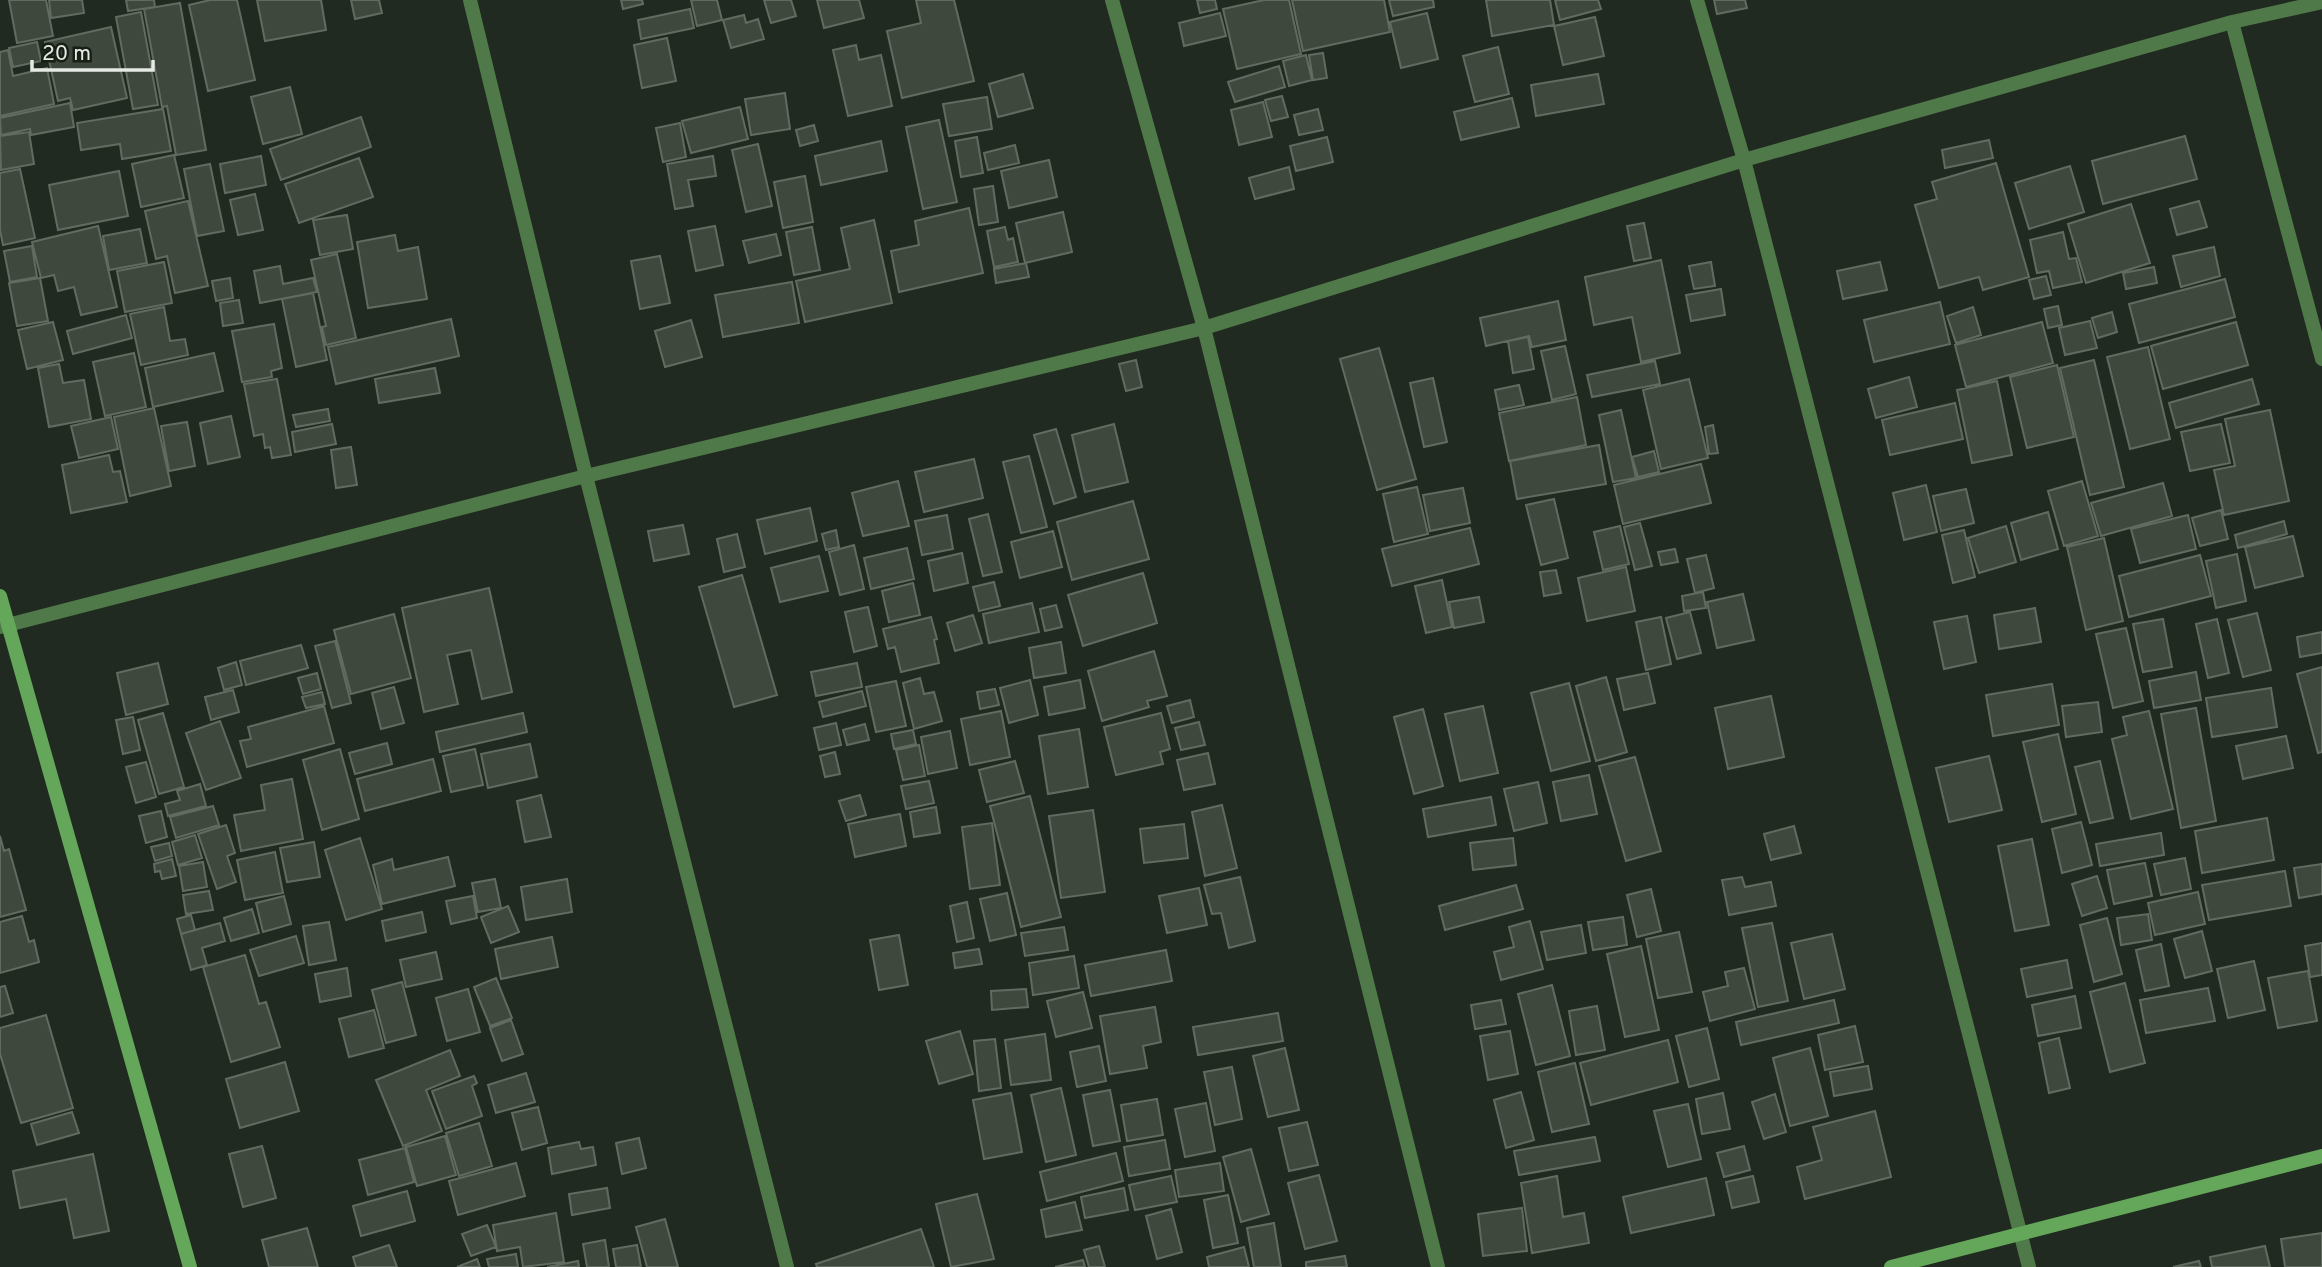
<svg xmlns="http://www.w3.org/2000/svg" width="2322" height="1267" font-family="Overpass,sans-serif">
<style>
.building{fill:#3f483d;stroke:#616b5f;stroke-width:2}
.lines{fill:none;stroke-linecap:round;stroke-linejoin:round}
.minor{stroke:#507949;stroke-width:14}
.secondary{stroke:#64a75a;stroke-width:14}
</style>
<rect width="100%" height="100%" fill="#212a20"/>
<!-- building -->
<path class="building" d="M9,0h37l7,36 -36,7z
M49,0h33l2,13 -33,5z
M126,0h28l1,7 -27,4z
M210,0h27l18,80 -47,11 -19,-86z
M257,0h64l5,30 -61,11z
M351,0h28l3,13 -27,6z
M621,0h21l1,4 -20,5z
M691,0h26l5,20 -25,6z
M764,0h27l5,16 -25,7z
M817,0h42l5,18 -40,10z
M916,0h38l20,81 -72,17 -15,-67 34,-8z
M1197,0h18l2,9 -17,4z
M1264,0h25l12,54 -64,15 -14,-60z
M1292,0h92l6,32 -87,19z
M1389,0h44l1,7 -41,9z
M1486,0h64l4,25 -62,11z
M1555,0h43l3,9 -41,11z
M1714,0h31l2,8 -30,6z
M180,3l26,147 -30,5 -9,-49 -5,1 -18,-98z
M690,9l4,19 -53,11 -3,-19z
M141,12l17,93 -25,4 -17,-92z
M1220,13l6,23 -42,10 -5,-23z
M1427,13l11,46 -37,9 -11,-46z
M744,15l2,8 12,-4 6,20 -33,9 -8,-28z
M1595,17l9,39 -41,9 -9,-39z
M111,27l16,71 -54,12 -3,-12 -12,3 -13,-59z
M667,38l9,43 -34,7 -8,-43z
M37,42l4,19 -28,6 -4,-19z
M856,45l3,15 22,-5 11,51 -44,10 -15,-66z
M1498,47l11,47 -34,8 -12,-46z
M8,50l5,26 34,-8 7,36 -54,12v-64z
M1323,53l4,25 -14,2 -4,-25z
M1306,55l6,25 -23,6 -6,-25z
M1279,66l6,21 -50,15 -7,-20z
M1023,74l10,34 -35,9 -9,-33z
M1598,74l6,30 -68,12 -5,-31z
M290,87l12,47 -39,10 -12,-47z
M785,93l5,36 -39,6 -6,-36z
M1282,96l6,21 -17,4 -6,-21z
M987,97l5,32 -43,7 -6,-32z
M1512,98l7,29 -58,13 -7,-28z
M1263,102l9,35 -33,8 -8,-35z
M70,103l4,24 -43,8 -1,-6 -29,6 -1,-17z
M740,107l8,32 -57,14 -9,-32z
M163,109l8,42 -49,8 -2,-15 -39,6 -4,-27z
M1318,109l5,21 -24,5 -5,-20z
M361,117l10,30 -90,33 -11,-31z
M939,120l18,82 -34,7 -17,-82z
M680,123l6,34 -23,5 -7,-34z
M814,125l4,16 -18,5 -4,-16z
M29,132l5,32 -33,6 -1,-34z
M2185,136l12,43 -94,25 -11,-43z
M977,137l6,36 -22,4 -6,-36z
M1327,137l6,25 -37,9 -6,-25z
M1989,140l4,18 -48,10 -3,-18z
M881,141l6,30 -66,14 -6,-29z
M758,144l14,62 -26,6 -14,-62z
M1015,145l4,18 -31,7 -4,-17z
M174,155l10,43 -43,9 -9,-43z
M261,156l5,29 -41,8 -5,-29z
M713,156l3,20 -28,4 5,26 -18,3 -8,-45z
M359,158l14,39 -74,26 -14,-39z
M1049,160l8,37 -48,11 -8,-37z
M1996,163l33,114 -46,13 -4,-13 -40,11 -24,-83 22,-6 -5,-17z
M210,164l14,67 -27,5 -13,-67z
M2070,166l14,46 -55,17 -14,-46z
M1289,167l5,22 -39,10 -6,-21z
M20,169l15,69 -32,7 -3,-15v-57z
M119,171l9,45 -70,14 -9,-45z
M805,176l8,46 -30,6 -9,-46z
M993,186l5,36 -19,3 -5,-36z
M255,194l8,36 -25,5 -8,-35z
M188,201l20,85 -33,7 -8,-37 -11,3 -11,-48z
M2199,201l8,26 -30,8 -7,-26z
M2131,204l19,59 -64,20 -18,-59z
M969,208l14,65 -84,19 -8,-41 28,-6 -4,-24z
M1063,212l9,40 -47,11 -9,-40z
M347,215l6,34 -33,6 -7,-35z
M874,220l18,83 -87,19 -9,-41 54,-12 -9,-41z
M1644,223l7,35 -17,3 -7,-35z
M98,226l19,81 -36,8 -7,-28 -16,4 -4,-16 -13,3 -9,-36z
M715,226l8,39 -27,6 -8,-40z
M812,227l8,43 -26,5 -8,-43z
M1005,227l3,13 5,-2 5,24 -24,5 -7,-36z
M140,229l7,34 -38,7 -6,-34z
M2063,232l6,27 7,-1 6,24 -29,6 -4,-17 -12,2 -7,-33z
M776,234l5,21 -32,8 -6,-22z
M395,235l3,16 20,-4 9,52 -59,9 -11,-66z
M32,246l5,31 -27,5 -6,-31z
M2214,247l6,29 -39,11 -8,-31z
M337,254l19,84 -30,7 -4,-18 4,-1 -15,-66z
M660,256l10,47 -30,6 -9,-48z
M1661,260l19,93 -39,9 -9,-45 -38,8 -9,-48z
M164,262l8,41 -47,9 -8,-41z
M1711,262l4,24 -21,3 -5,-23z
M1880,262l7,28 -44,9 -6,-28z
M1026,263l3,14 -33,6 -2,-14z
M280,266l3,18 30,-6 4,14 -57,11 -6,-32z
M2154,267l3,16 -31,6 -3,-16z
M2046,276l5,19 -17,4 -5,-19z
M40,278l8,43 -31,5 -8,-43z
M230,278l3,20 -17,3 -4,-20z
M2225,279l10,38 -96,26 -10,-39z
M792,282l7,41 -76,14 -8,-42z
M1721,289l4,26 -34,6 -5,-26z
M313,293l14,67 -31,7 -14,-68z
M239,300l4,23 -20,3 -3,-23z
M1558,301l8,39 -34,7 -3,-11 -43,10 -6,-28z
M1940,302l10,42 -76,18 -10,-42z
M2058,306l4,19 -14,3 -4,-19z
M164,307l6,34 15,-2 3,16 -47,10 -11,-51z
M1973,307l8,28 -25,8 -9,-27z
M2112,312l5,20 -19,6 -6,-20z
M126,315l6,23 -59,16 -6,-23z
M451,319l8,37 -123,28 -8,-37z
M691,320l11,37 -37,10 -10,-36z
M2090,321l7,27 -32,7 -6,-27z
M53,322l10,38 -36,9 -9,-39z
M2042,322l11,41 -87,24 -11,-42z
M2236,322l12,43 -85,24 -12,-43z
M274,324l8,44 -11,3 1,6 -30,5 -10,-51z
M1528,337l6,32 -21,4 -5,-32z
M1565,346l11,48 -24,6 -11,-49z
M2148,347l22,92 -40,10 -23,-92z
M1379,348l37,131 -39,11 -37,-131z
M134,353l12,54 -41,9 -12,-54z
M214,353l9,38 -70,16 -8,-39z
M1136,360l6,27 -16,4 -7,-27z
M2094,360l30,127 -34,8 -30,-127z
M1655,361l5,23 -68,13 -5,-22z
M59,364l4,19 21,-3 7,39 -42,8 -11,-59z
M2057,365l17,72 -47,11 -17,-71z
M435,368l5,25 -61,10 -4,-24z
M1909,377l8,30 -41,11 -8,-29z
M1433,378l14,64 -23,5 -14,-64z
M277,379l14,76 -19,3 -2,-11 -5,1 -2,-14 -9,2 -10,-52z
M1689,379l19,79 -47,11 -18,-79z
M2252,379l7,25 -83,24 -7,-25z
M1997,381l15,74 -40,8 -15,-73z
M1519,385l5,20 -25,5 -4,-20z
M1577,397l9,48 -77,16 -10,-48z
M1955,403l8,36 -73,16 -8,-35z
M154,408l17,78 -41,10 -16,-79z
M328,409l2,12 -34,6 -3,-12z
M1621,410l15,68 -23,4 -14,-67z
M2270,410l19,91 -65,14 -10,-45 21,-4 -10,-47z
M231,416l9,41 -32,7 -8,-41z
M111,417l7,32 -39,9 -8,-32z
M187,422l8,44 -26,5 -8,-45z
M332,424l4,20 -41,8 -3,-20z
M1114,424l14,58 -43,10 -13,-57z
M2221,424l9,39 -40,8 -9,-39z
M1713,425l5,28 -9,1 -4,-27z
M1056,429l20,68 -22,7 -20,-69z
M1599,445l7,39 -89,15 -7,-38z
M351,447l6,38 -21,3 -5,-38z
M1654,451l5,21 -21,5 -6,-20z
M109,455l4,17 7,-1 7,31 -56,11 -9,-48z
M1029,456l18,71 -26,6 -18,-71z
M974,459l9,39 -59,14 -9,-40z
M1701,464l10,39 -88,21 -9,-39z
M898,481l11,45 -46,10 -11,-43z
M2082,481l16,55 -34,10 -16,-55z
M2163,483l9,33 -71,20 -10,-33z
M1926,485l11,47 -33,8 -11,-47z
M1417,487l11,47 -34,8 -11,-48z
M1463,488l7,35 -40,8 -7,-36z
M1966,489l8,34 -33,8 -8,-35z
M1554,499l14,59 -27,7 -15,-60z
M1133,501l16,58 -77,21 -15,-58z
M810,508l7,33 -52,13 -8,-34z
M2221,510l7,29 -28,7 -8,-28z
M2048,512l10,37 -37,11 -10,-37z
M988,514l14,58 -19,4 -14,-57z
M947,515l6,34 -31,6 -7,-34z
M2188,515l8,34 -56,14 -9,-34z
M2284,521l3,13 -49,14 -3,-13z
M1640,523l12,43 -17,4 -11,-43z
M683,525l6,29 -35,7 -6,-30z
M1620,526l9,38 -26,6 -9,-38z
M2006,526l10,36 -37,11 -11,-35z
M1470,528l9,36 -87,22 -10,-37z
M836,530l3,17 -13,3 -4,-16z
M1964,530l11,47 -22,6 -11,-48z
M1053,531l9,36 -42,11 -9,-36z
M737,534l8,33 -21,5 -7,-33z
M2293,536l10,40 -48,12 -10,-41z
M2104,538l19,83 -37,9 -19,-83z
M854,545l10,44 -24,6 -11,-43z
M907,548l7,31 -43,10 -7,-31z
M1675,549l3,13 -17,3 -3,-13z
M962,553l6,30 -34,8 -6,-30z
M2237,554l9,47 -30,7 -10,-47z
M1706,555l8,33 -19,5 -8,-34z
M2200,555l11,41 -82,21 -10,-41z
M819,556l9,35 -48,11 -9,-34z
M1626,567l9,44 -48,10 -9,-43z
M1556,570l5,23 -17,3 -4,-24z
M1143,573l14,50 -74,23 -15,-51z
M742,575l35,120 -43,12 -35,-120z
M1442,580l10,47 -26,6 -11,-47z
M994,582l6,24 -21,5 -6,-24z
M913,583l7,32 -31,7 -7,-31z
M489,588l23,104 -30,7 -11,-49 -24,5 11,49 -34,8 -22,-104z
M1703,592l3,16 -22,3 -2,-15z
M1743,594l11,46 -37,8 -10,-46z
M1479,597l5,25 -30,6 -5,-26z
M1032,603l7,29 -50,11 -6,-29z
M1056,605l6,22 -17,4 -5,-22z
M868,607l9,39 -23,6 -9,-40z
M2035,608l6,34 -42,7 -5,-34z
M1690,612l11,41 -24,6 -11,-41z
M2257,613l14,57 -28,7 -15,-57z
M394,614l17,64 -60,16 -17,-64z
M973,615l9,28 -27,8 -8,-28z
M1967,616l9,46 -32,7 -10,-47z
M931,617l6,22 -3,1 5,23 -38,9 -6,-25 -7,2 -5,-20z
M1661,617l10,47 -25,6 -10,-48z
M2163,619l9,48 -29,5 -10,-48z
M2217,619l12,54 -21,5 -12,-54z
M2126,628l17,73 -30,7 -17,-74z
M2322,632v21l-22,4 -3,-20z
M335,641l16,62 -19,5 -17,-62z
M1061,642l5,31 -32,5 -5,-30z
M301,645l7,23 -62,17 -6,-24z
M1154,651l13,45 -20,5 2,6 -47,14 -14,-50z
M236,662l6,23 -18,5 -6,-22z
M158,663l10,41 -42,11 -9,-42z
M857,663l5,24 -46,9 -5,-24z
M2322,667v85l-4,1 -21,-79z
M2196,672l5,28 -47,8 -5,-27z
M317,673l4,16 -18,5 -5,-16z
M1648,673l7,30 -31,7 -7,-31z
M1606,677l21,75 -31,9 -20,-75z
M920,678l4,16 10,-2 8,29 -28,8 -11,-46z
M1030,680l8,35 -29,8 -9,-35z
M1080,680l5,28 -36,7 -5,-28z
M896,681l10,45 -30,6 -10,-45z
M1569,683l21,78 -39,10 -20,-78z
M2052,684l7,41 -66,11 -7,-41z
M394,687l10,36 -23,6 -9,-36z
M2271,688l6,39 -65,10 -6,-39z
M995,689l4,16 -19,4 -3,-17z
M233,690l6,22 -28,8 -6,-23z
M862,691l4,15 -43,11 -4,-15z
M322,692l3,12 -19,4 -4,-11z
M1771,696l13,61 -56,12 -13,-61z
M1190,700l4,17 -22,6 -5,-17z
M2098,702l4,30 -36,5 -4,-31z
M324,706l10,37 -87,24 -7,-26 11,-2 -3,-12z
M1483,706l15,67 -38,8 -15,-67z
M2196,708l20,113 -35,7 -20,-114z
M1423,709l20,77 -29,8 -20,-77z
M1001,711l9,46 -40,8 -9,-46z
M2149,711l24,98 -42,10 -19,-80 15,-4 -4,-18z
M163,713l21,74 -25,7 -21,-74z
M523,713l4,19 -87,20 -4,-20z
M1161,713l9,36 -10,3 3,12 -47,11 -12,-48z
M133,717l7,33 -17,4 -7,-34z
M220,721l21,57 -35,12 -20,-57z
M1199,722l6,23 -24,5 -6,-22z
M836,723l5,22 -22,5 -5,-22z
M865,724l4,16 -22,5 -4,-15z
M1079,729l9,58 -40,7 -9,-58z
M913,730l3,14 -22,5 -3,-15z
M950,731l7,37 -29,6 -7,-37z
M2058,734l18,80 -34,8 -19,-80z
M2286,736l7,32 -50,11 -7,-33z
M387,743l5,21 -37,10 -6,-21z
M530,744l7,33 -49,11 -7,-34z
M919,745l6,31 -22,4 -7,-30z
M340,749l19,70 -37,11 -19,-70z
M475,749l8,36 -32,7 -8,-36z
M835,752l5,22 -15,3 -5,-21z
M1208,753l7,31 -31,6 -7,-30z
M1989,756l13,54 -53,12 -13,-54z
M1635,757l26,94 -35,10 -27,-95z
M433,759l8,32 -76,20 -8,-32z
M1015,761l9,32 -37,9 -8,-32z
M2100,761l13,57 -23,5 -15,-56z
M146,762l10,35 -20,6 -10,-36z
M1589,775l8,39 -36,7 -8,-39z
M292,779l11,60 -62,12 -7,-36 31,-5 -4,-25z
M929,781l5,22 -28,6 -5,-23z
M1538,782l9,41 -33,8 -10,-42z
M200,784l6,22 -38,10 -3,-12 15,-4 -3,-9z
M541,795l10,42 -26,5 -8,-41z
M860,795l6,20 -20,6 -7,-20z
M1030,796l31,121 -40,10 -31,-121z
M1491,797l5,28 -68,12 -5,-28z
M1222,805l15,63 -32,8 -13,-64z
M213,806l6,19 -43,13 -6,-21z
M936,807l4,26 -26,4 -4,-25z
M1093,810l12,82 -44,6 -12,-82z
M161,811l6,26 -21,6 -7,-27z
M900,814l6,32 -51,11 -7,-33z
M2267,818l7,42 -72,13 -7,-42z
M2081,822l11,43 -30,8 -10,-44z
M992,823l8,62 -30,4 -8,-62z
M1184,824l4,34 -44,5 -4,-34z
M226,825l9,28 -8,3 9,26 -19,7 -19,-55z
M1794,826l7,27 -30,7 -7,-26z
M2161,833l3,22 -64,11 -4,-22z
M195,835l7,23 -24,7 -6,-23z
M0,836l4,15 5,-2 17,61 -26,7z
M360,838l22,71 -36,11 -21,-70z
M1513,838l3,27 -43,5 -3,-27z
M2032,839l17,86 -34,6 -17,-85z
M314,842l6,35 -33,5 -7,-34z
M169,843l3,13 -17,5 -4,-14z
M275,852l8,41 -38,7 -8,-40z
M448,857l7,29 -73,18 -9,-39 19,-6 2,11z
M2185,858l6,31 -30,6 -7,-31z
M172,859l4,17 -14,3 -2,-8 -5,1 -1,-8z
M203,862l4,25 -24,4 -4,-25z
M2145,863l7,33 -38,8 -7,-34z
M2322,864v30l-23,4 -5,-30z
M2285,871l6,35 -82,14 -7,-35z
M2097,876l10,32 -25,8 -10,-32z
M1240,877l15,64 -26,7 -8,-35 -9,1 -8,-29z
M1742,877l3,10 26,-5 5,24 -47,9 -7,-35z
M495,879l6,29 -23,4 -6,-29z
M567,879l5,33 -46,8 -5,-33z
M1516,885l7,24 -78,21 -6,-24z
M1199,888l8,37 -40,8 -8,-37z
M1651,889l10,42 -24,6 -10,-42z
M209,891l4,19 -27,4 -3,-19z
M2198,892l7,32 -50,11 -7,-32z
M1007,893l9,42 -26,6 -10,-42z
M284,896l7,28 -28,8 -7,-29z
M473,896l4,22 -26,6 -5,-23z
M967,902l7,36 -17,4 -7,-36z
M508,906l11,26 -28,11 -10,-26z
M252,909l7,24 -28,8 -7,-23z
M422,912l4,20 -40,9 -4,-20z
M2148,914l4,26 -31,5 -4,-27z
M191,915l4,15 -14,4 -4,-15z
M22,916l7,26 5,-2 5,22 -39,11v-51z
M1623,917l4,28 -34,5 -5,-28z
M2107,918l15,56 -28,8 -14,-57z
M1530,921l13,48 -42,11 -7,-28 20,-5 -5,-20z
M329,922l7,38 -27,5 -6,-39z
M220,923l5,18 -23,7 5,17 -16,5 -10,-36z
M1772,923l16,78 -30,6 -16,-79z
M1581,925l5,28 -39,7 -6,-28z
M1064,927l4,23 -43,6 -4,-23z
M2202,931l10,40 -27,7 -11,-39z
M1679,932l13,60 -34,6 -12,-59z
M1832,934l13,55 -41,10 -13,-56z
M899,935l9,50 -29,5 -9,-50z
M296,936l8,27 -45,13 -9,-26z
M552,937l6,30 -57,12 -6,-30z
M2322,943v32l-12,2 -5,-31z
M2161,944l8,42 -24,5 -9,-41z
M1641,946l18,84 -34,7 -18,-83z
M979,949l3,15 -27,4 -2,-15z
M1166,950l6,31 -81,15 -6,-31z
M436,952l6,27 -36,8 -6,-27z
M245,955l14,49 7,-2 14,45 -49,15 -28,-95z
M1074,956l5,32 -46,7 -4,-32z
M2067,960l5,28 -45,9 -6,-28z
M2254,961l11,49 -37,8 -11,-49z
M347,968l4,28 -31,6 -5,-28z
M1744,968l11,41 -45,12 -7,-29 25,-6 -3,-14z
M2308,971l9,50 -39,7 -10,-50z
M496,978l16,40 -22,8 -16,-39z
M402,982l14,53 -30,8 -14,-53z
M2125,983l20,80 -35,9 -20,-80z
M1552,985l18,71 -34,9 -18,-71z
M5,986l8,27 -13,4v-30z
M2208,988l7,33 -69,12 -6,-33z
M468,989l12,43 -33,9 -11,-43z
M1026,989l2,18 -36,3 -1,-19z
M1083,992l9,36 -36,9 -9,-36z
M2075,996l6,32 -43,8 -6,-31z
M1501,1000l5,24 -31,5 -4,-24z
M1834,1000l5,23 -98,22 -5,-23z
M1597,1006l8,44 -29,5 -7,-44z
M1155,1007l6,35 -18,4 4,22 -37,6 -10,-58z
M374,1010l10,38 -35,9 -10,-38z
M1278,1013l5,28 -85,14 -5,-28z
M46,1015l27,93 -52,15 -21,-69v-26z
M511,1020l12,34 -21,7 -12,-33z
M1855,1026l8,36 -38,8 -7,-35z
M1707,1028l12,51 -30,8 -13,-51z
M960,1031l13,43 -34,10 -13,-43z
M1510,1031l8,43 -30,6 -8,-44z
M1045,1034l6,46 -40,5 -6,-45z
M2059,1038l11,50 -21,5 -10,-50z
M995,1039l6,49 -22,3 -5,-50z
M1668,1040l10,42 -87,23 -11,-42z
M1099,1046l7,35 -29,6 -7,-35z
M1285,1048l14,62 -31,7 -15,-61z
M1810,1048l18,68 -38,10 -17,-68z
M450,1050l10,26 -34,14 16,41 -39,15 -27,-66z
M285,1062l14,49 -59,17 -14,-49z
M1575,1063l14,61 -37,8 -14,-60z
M1868,1066l4,23 -38,7 -4,-24z
M1232,1067l10,52 -27,6 -11,-53z
M526,1073l9,29 -39,11 -8,-28z
M474,1076l3,7 -5,3 10,30 -36,13 -14,-38z
M1061,1088l15,67 -30,7 -15,-67z
M1110,1090l10,51 -27,5 -10,-51z
M1521,1092l13,48 -28,8 -12,-48z
M1011,1093l11,59 -38,7 -11,-59z
M1723,1093l7,36 -28,5 -6,-35z
M1775,1094l11,38 -22,7 -12,-37z
M1157,1099l6,36 -36,6 -6,-36z
M1206,1103l9,48 -30,6 -10,-48z
M1688,1104l13,55 -33,8 -14,-56z
M538,1107l9,36 -25,7 -10,-37z
M1875,1111l16,66 -86,22 -8,-32 25,-7 -9,-33z
M72,1112l7,21 -42,12 -6,-21z
M1307,1122l11,43 -29,6 -10,-43z
M479,1123l13,43 -33,10 -13,-43z
M445,1136l11,39 -39,11 -11,-39z
M1595,1137l5,24 -81,14 -5,-24z
M639,1138l7,30 -24,6 -6,-31z
M1165,1140l5,29 -41,7 -5,-29z
M579,1142l2,7 12,-2 3,18 -44,9 -4,-26z
M262,1146l14,52 -33,9 -14,-53z
M1744,1146l6,24 -26,7 -7,-24z
M405,1148l9,34 -46,13 -9,-35z
M1251,1149l18,65 -28,8 -18,-65z
M1116,1153l7,28 -76,20 -7,-29z
M93,1154l16,77 -35,7 -8,-39 -46,9 -7,-37z
M516,1163l9,33 -67,19 -9,-34z
M1220,1163l4,28 -45,6 -4,-27z
M1319,1175l18,66 -32,8 -17,-66z
M1171,1176l6,26 -42,8 -6,-25z
M1557,1176l6,41 21,-4 5,30 -57,10 -11,-70z
M1753,1176l6,26 -27,6 -6,-26z
M1706,1178l8,37 -83,18 -8,-36z
M607,1188l3,20 -38,7 -3,-21z
M1124,1188l4,22 -43,8 -4,-21z
M407,1191l8,30 -54,15 -8,-30z
M977,1194l17,65 -43,8 -15,-63z
M1228,1195l10,48 -25,5 -9,-48z
M1075,1202l7,28 -36,7 -5,-27z
M1522,1208l5,43 -44,5 -5,-42z
M1171,1209l11,43 -25,7 -11,-43z
M556,1213l8,49 -41,5 -3,-20 -23,4 -4,-26z
M665,1219l13,48h-31l-11,-40z
M1274,1223l7,44h-27l-7,-39z
M487,1225l9,22 -25,9 -9,-22z
M307,1228l11,39h-49l-7,-27z
M921,1229l13,38h-117l-1,-3z
M2322,1233v34h-37l-4,-28z
M605,1240l4,27h-22l-4,-23z
M389,1245l8,22h-41l-3,-10z
M637,1245l4,22h-25l-3,-18z
M1099,1246l6,21h-16l-5,-17z
M2265,1246l5,21h-58l-2,-10z
M1244,1247l5,20h-40l-2,-10z
M516,1254l2,13h-29l-2,-8z
M1345,1256l2,11h-41v-5z
M477,1259l3,8h-23z
M1083,1260l2,7h-30z
M578,1261l1,6h-32z
M2199,1261l2,6h-28z"/>
<g class="lines">
<!-- minor -->
<path class="minor" d="M470,0l116,476 201,791
M1112,0l92,328 234,939
M1697,0l47,160 285,1107
M2232,22l90,337
M0,627l586,-151 618,-148 540,-168 488,-138 90,-20"/>
<!-- secondary -->
<path class="secondary" d="M0,596l190,671
M1891,1267l431,-111"/>
</g>
<!-- scale -->
<path d="M32 60v10h121v-10" fill="none" stroke="#e5eae4" stroke-width="3.5"/>
<text x="42" y="60" font-size="21" fill="#e5eae4" stroke="#182016" stroke-width="5" paint-order="stroke">20 m</text>
</svg>
